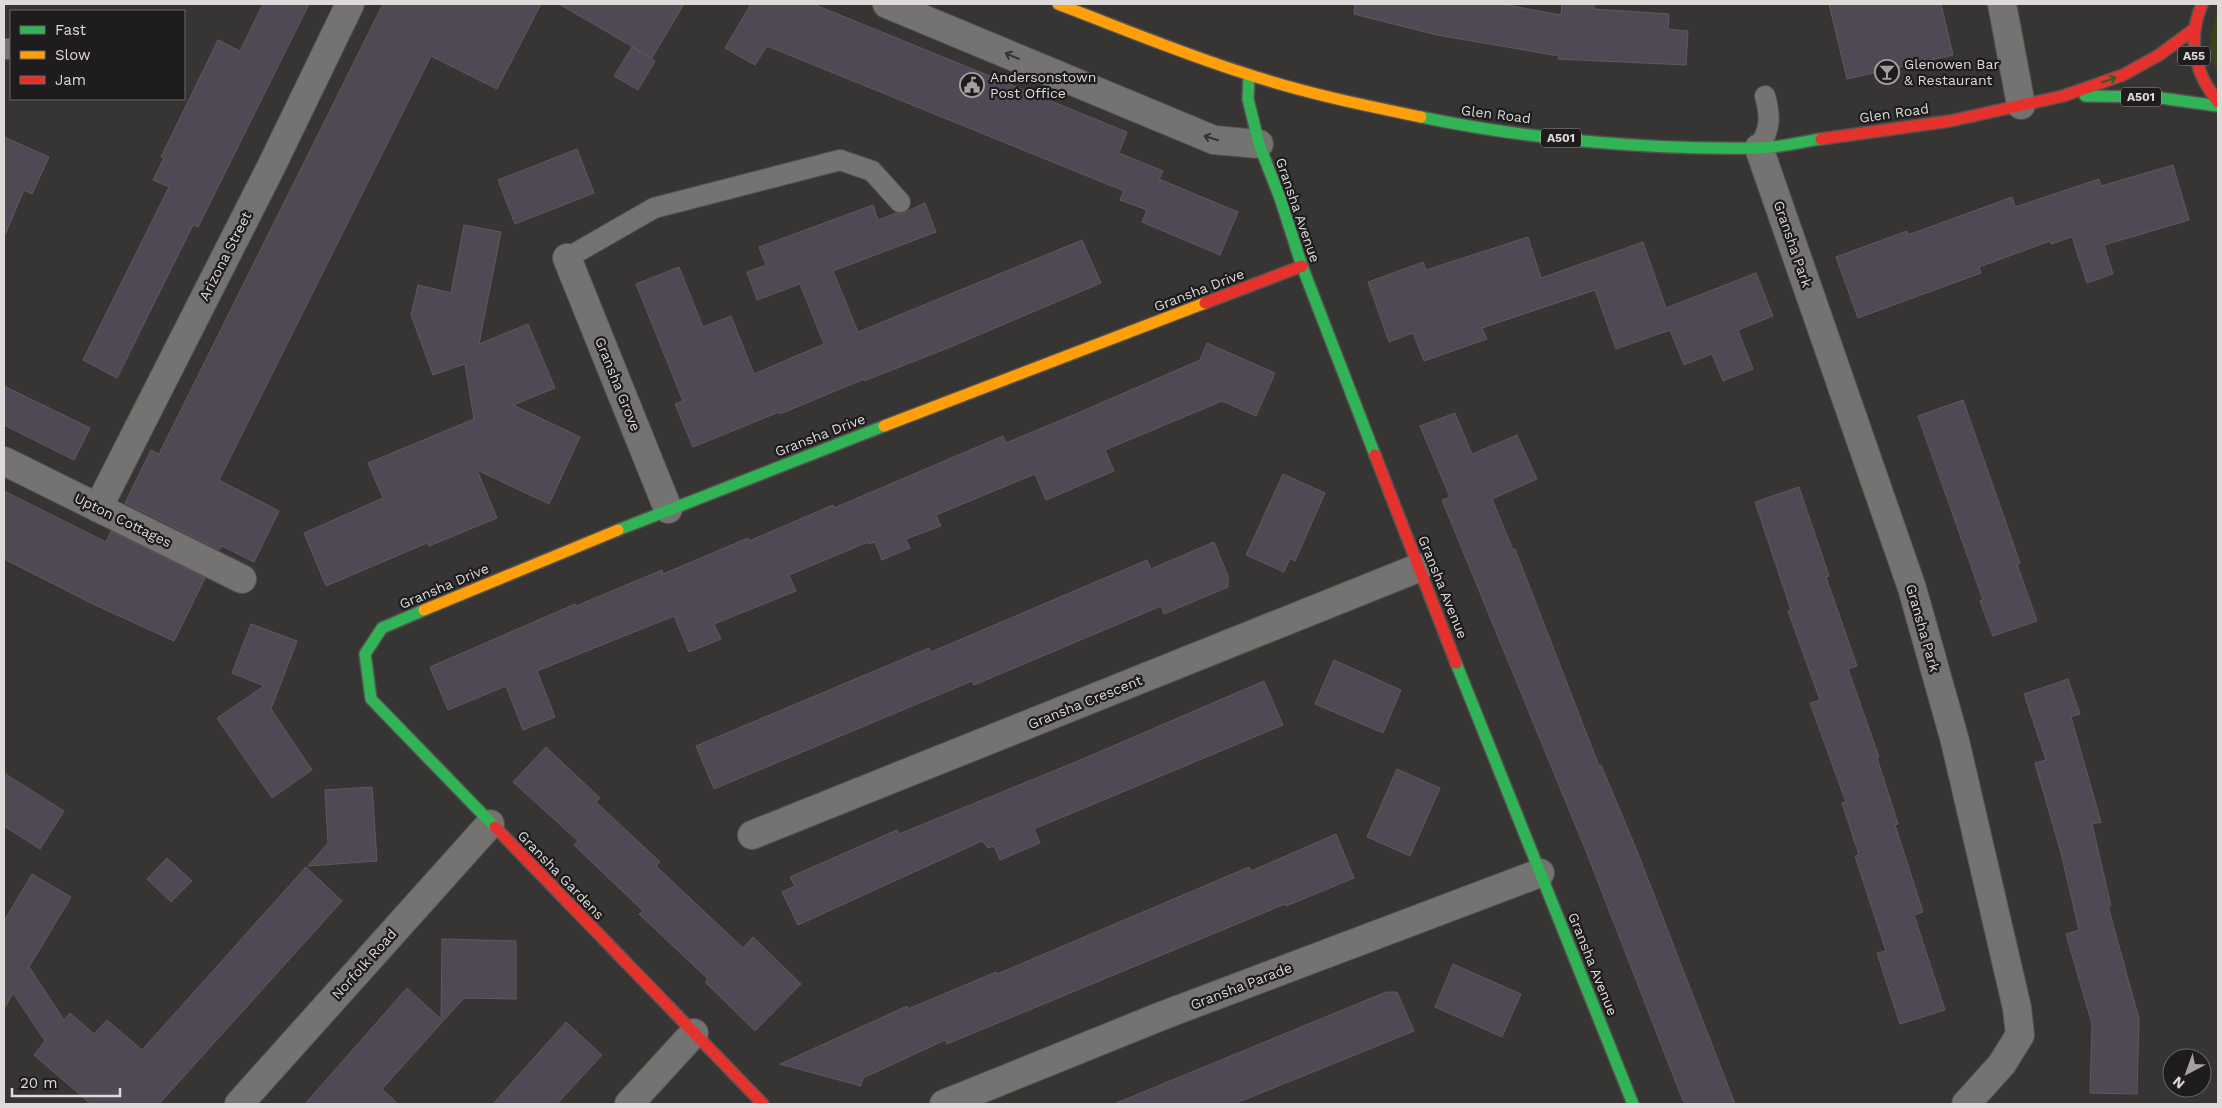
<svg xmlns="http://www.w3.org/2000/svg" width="2222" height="1108" font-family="'Work Sans',sans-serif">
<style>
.green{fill:#3b4318}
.building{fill:#504955;stroke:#5c5a5a}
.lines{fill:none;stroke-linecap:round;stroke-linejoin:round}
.lane-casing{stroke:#545351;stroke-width:22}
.street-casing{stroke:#545351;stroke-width:30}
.fast-casing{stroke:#545351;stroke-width:14}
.slow-casing{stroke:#545351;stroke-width:14}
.jam-casing{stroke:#545351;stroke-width:14}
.lane{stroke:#757372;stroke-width:20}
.street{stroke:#757372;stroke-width:28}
.fast{stroke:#30b455;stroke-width:11}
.slow{stroke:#ff9f0a;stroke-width:11}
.jam{stroke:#e5322d;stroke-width:11}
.oneway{stroke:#343232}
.oneway2{stroke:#266036}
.labels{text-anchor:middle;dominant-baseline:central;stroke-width:4.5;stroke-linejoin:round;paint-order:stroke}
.shield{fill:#1e1c1c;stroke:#a4a1a0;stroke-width:1}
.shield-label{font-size:12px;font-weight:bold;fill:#dddad9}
.poi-label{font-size:14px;fill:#dddad9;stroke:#1e1c1c;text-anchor:start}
.street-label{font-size:14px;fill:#dddad9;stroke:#1e1c1c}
</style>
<rect width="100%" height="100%" fill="#373533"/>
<!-- green -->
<path class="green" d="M2218,8v63c-12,-20 -7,-42 0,-63z"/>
<!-- building -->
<path class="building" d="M263,4h46l-111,223 -5,-2 -76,153 -34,-18 86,-173 -16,-7 11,-22 -3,-1 57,-117 22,11z
M383,4h158l-44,85 -66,-33 -212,424 60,31 -25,51 -32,-16 -3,4 -94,-47 26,-53 8,4z
M559,4h125l-32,54z
M751,4h62l314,128 -8,21 44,18 -4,8 79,33 -18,43 -78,-33 5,-12 -27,-10 4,-9 -357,-145 -12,19 -30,-17z
M1355,4h147l59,11 1,-11h32v5l75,5 -1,15 20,2 -2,34 -128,-6 1,-3 -122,-21 -83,-21z
M1829,4h112l12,51 -106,24z
M632,47l23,14 -17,29 -24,-14z
M4,137l45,20 -17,37 -8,-4 -20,47z
M577,149l17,44 -79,31 -17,-44z
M2173,165l16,55 -85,25 9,29 -26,9 -15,-46 -21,7 -1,-3 -71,26 2,6 -123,45 -22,-61 71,-26 1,4 104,-38 3,10 84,-28 2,7z
M925,203l11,29 -103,39 25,61 224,-92 19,43 -153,65 -84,33v-2l-84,35 -1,-2 -86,35 -18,-43 8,-3 -47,-117 43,-17 24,60 28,-11 23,58 70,-30 -24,-60 -43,16 -10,-28 19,-7 -7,-18 114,-42 5,15 18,-7h7z
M464,225l37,7 -22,112 49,-20 27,64 -42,17 67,32 -31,67 -72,-34 20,48 -68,28 -2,-3 -101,43 -22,-53 79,-35 -15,-35 106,-44 -9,-55 -32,11 -22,-60 7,-30 33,8z
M1528,237l13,41 102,-36 23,66 90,-35 17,43 -35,14 15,39 -30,12 -11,-27 -28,11 -14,-35 -54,19 -21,-59 -113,38 5,11 -63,22 -11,-28 -24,9 -21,-60 55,-20 3,8z
M1207,343l68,30 -19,43 -34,-15 -117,49 9,21 -68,29 -11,-26 -99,41 5,11 -35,13 4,9 -28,12 -7,-18 -6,2 -1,-2 -79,33 7,16 -82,33 7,15 -32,13 -15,-36 -137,55 18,46 -32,13 -17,-44 -58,24 -18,-43 145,-63 1,2 86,-36 1,4 85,-36 1,3 84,-36 1,3 169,-72 3,7 72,-30 122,-53z
M4,386l86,42 -16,32 -70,-35z
M1963,400l57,163 -3,1 20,57 -44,15 -13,-35 3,-1 -65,-184z
M1455,413l17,41 45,-19 20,44 -45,20 21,51 2,-1 84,217 2,-1 36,86 98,253h-50l-5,-11 -94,-242 -144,-351 8,-3 -30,-71z
M1283,474l42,19 -30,68 -5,-3 -6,14 -38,-17z
M1799,487l30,89 -3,1 31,89 -9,3 31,88 -2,1 21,66 -3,1 28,87 -9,3 31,95 -45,14 -23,-71 9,-2 -31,-95 4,-1 -17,-52 4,-1 -36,-99 10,-3 -32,-89 3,-1 -36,-108z
M4,491l102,51 5,-11 94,47 -31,63 -79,-36 -91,-46z
M1214,542l14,34v11l-64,27 -3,-8 -187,79 -2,-4 -258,108 -18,-43 233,-98 2,4 216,-92 4,9z
M251,624l46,17 -26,68 41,61 -40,28 -55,-80 47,-32 -32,-13z
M1334,660l67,30 -18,43 -68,-29z
M2068,679l12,35 -9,3 30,105 -9,2 19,82h-3l31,113 -2,75 -47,-1 2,-69 -26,-90 13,-4 -18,-77 -26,-90 11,-3 -22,-66z
M1264,681l19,44 -249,104 6,14 -40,17 -6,-14 -6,2 -6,-7 -184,84 -16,-33 13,-6 -5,-9 107,-47 2,4 179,-73z
M546,747l54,51 -4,4 64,60 -4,4 87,82 10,-11 48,47 -46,47 -50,-49 3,-3 -69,-65 4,-3 -69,-66 4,-4 -65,-59z
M1397,769l43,19 -30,68 -43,-19z
M4,773l60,38 -24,38 -36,-23z
M372,787l5,74 -69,5 20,-23 -3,-53z
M1336,834l18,44 -68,28 -1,-2 -338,140 -2,-4 -82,38 -2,8 -81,-22 127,-58 1,3 88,-37 1,2 252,-107 2,4z
M167,858l25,23 -21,21 -24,-23z
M306,867l36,34 -183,203h-68l-57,-49 11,-14 -32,-48 -9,16v-88l28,-47 39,23 -42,70 35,53 6,-7 24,21 13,-14 35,30z
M442,939l74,2v58l-52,-1 -82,91 16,15h-93l102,-116 34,31z
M1453,964l68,30 -19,43 -67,-30z
M1386,992h11l17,39 -180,73h-120z
M566,1022l36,33 -45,49h-64z"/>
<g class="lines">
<defs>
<path id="lane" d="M4,49h7
M1759,148c11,-19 12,-31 6,-52
M567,258l87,-50 186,-48 32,11 28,31"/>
<path id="street" d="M887,4l327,136 45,4
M2002,4l19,101
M1759,148l153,440 43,153 62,267 3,27 -18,29 -36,40
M567,258l101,251
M4,461l238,118
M98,508l173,-341 79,-163
M752,835l666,-267
M239,1104l251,-280
M629,1104l65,-71
M944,1104l220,-89 376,-142"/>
<path id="fast" d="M1249,75l-1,24 11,45 21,54 22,68 73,189
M2085,96l69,1 64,9
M1421,117c105,22 228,33 336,31 21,0 43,-6 64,-9
M618,530l266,-104
M424,610l-42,18 -17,26 6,45 124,128
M1456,663l177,441"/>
<path id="slow" d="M1058,4c63,24 125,50 189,70 57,19 116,31 174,43
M884,426l321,-123
M424,610l194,-80"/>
<path id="jam" d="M2202,4c-15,36 -8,68 16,98
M1821,139l129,-18 113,-25 60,-21 36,-20 34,-25
M1205,303l97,-37
M1375,455l81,208
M495,827l268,277"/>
</defs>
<!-- lane casing -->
<use href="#lane" class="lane-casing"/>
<!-- street casing -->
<use href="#street" class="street-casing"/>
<!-- fast casing -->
<use href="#fast" class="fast-casing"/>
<!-- slow casing -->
<use href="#slow" class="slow-casing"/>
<!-- jam casing -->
<use href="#jam" class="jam-casing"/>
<!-- lane -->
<use href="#lane" class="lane"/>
<!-- street -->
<use href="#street" class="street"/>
<!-- fast -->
<use href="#fast" class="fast"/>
<!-- slow -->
<use href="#slow" class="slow"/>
<!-- jam -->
<use href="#jam" class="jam"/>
</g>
<!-- one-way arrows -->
<defs><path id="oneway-shaft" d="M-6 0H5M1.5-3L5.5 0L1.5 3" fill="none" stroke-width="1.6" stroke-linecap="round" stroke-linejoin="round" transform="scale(1.25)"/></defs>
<g class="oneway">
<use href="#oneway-shaft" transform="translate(1012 56) rotate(-157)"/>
<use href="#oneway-shaft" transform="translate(1211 138) rotate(-163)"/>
</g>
<use class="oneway2" href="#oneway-shaft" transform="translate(2109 80) rotate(-19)"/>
<!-- icons -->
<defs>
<symbol id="bar-ring" viewBox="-11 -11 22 22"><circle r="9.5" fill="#1e1c1c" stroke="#a3a09f" stroke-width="1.5"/><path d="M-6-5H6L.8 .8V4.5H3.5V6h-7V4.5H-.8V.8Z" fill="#a3a09f"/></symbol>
<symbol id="civic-ring" viewBox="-11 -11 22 22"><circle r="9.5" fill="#1e1c1c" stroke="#a3a09f" stroke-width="1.5"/><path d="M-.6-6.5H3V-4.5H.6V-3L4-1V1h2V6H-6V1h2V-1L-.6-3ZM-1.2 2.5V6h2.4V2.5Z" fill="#a3a09f"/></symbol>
</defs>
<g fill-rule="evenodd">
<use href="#bar-ring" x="1873" y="58" width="28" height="28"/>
<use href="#civic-ring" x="958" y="71" width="28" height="28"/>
</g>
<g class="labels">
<!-- shield labels -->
<g class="shield">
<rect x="2178" y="46.5" width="32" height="19" rx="4"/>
<rect x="2121" y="87.5" width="40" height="19" rx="4"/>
<rect x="1541" y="128.5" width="40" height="19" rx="4"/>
</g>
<g class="shield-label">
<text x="2194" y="56">A55</text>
<text x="2141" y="97">A501</text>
<text x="1561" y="138">A501</text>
</g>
<!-- poi labels -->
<g class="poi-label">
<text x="1904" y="64">Glenowen Bar<tspan x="1904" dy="16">&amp; Restaurant</tspan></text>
<text x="990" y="77">Andersonstown<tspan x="990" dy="16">Post Office</tspan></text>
</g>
<!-- street labels -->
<g class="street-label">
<text transform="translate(1894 113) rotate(-8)">Glen Road</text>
<text transform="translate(1496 114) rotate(7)">Glen Road</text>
<text transform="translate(1298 210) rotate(71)">Gransha Avenue</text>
<text transform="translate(1793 244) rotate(71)">Gransha Park</text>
<text transform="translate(225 256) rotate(-63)">Arizona Street</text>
<text transform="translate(1199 290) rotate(-21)">Gransha Drive</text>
<text transform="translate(618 384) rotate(68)">Gransha Grove</text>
<text transform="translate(820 435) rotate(-21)">Gransha Drive</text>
<text transform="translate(123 520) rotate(26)">Upton Cottages</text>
<text transform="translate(444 586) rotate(-23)">Gransha Drive</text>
<text transform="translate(1443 587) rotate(68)">Gransha Avenue</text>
<text transform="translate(1923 628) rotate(74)">Gransha Park</text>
<text transform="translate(1085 702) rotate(-22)">Gransha Crescent</text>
<text transform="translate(561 875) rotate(46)">Gransha Gardens</text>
<text transform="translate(364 964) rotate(-48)">Norfolk Road</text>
<text transform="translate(1593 964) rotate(68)">Gransha Avenue</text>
<text transform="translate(1241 986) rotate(-21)">Gransha Parade</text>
</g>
</g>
<!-- border -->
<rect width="2222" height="1108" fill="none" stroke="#dddad9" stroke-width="10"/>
<!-- legend -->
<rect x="10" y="10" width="175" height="90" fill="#1e1c1c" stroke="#6a6868"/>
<rect x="20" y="26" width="25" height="8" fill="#30b455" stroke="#6a6868"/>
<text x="55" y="35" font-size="15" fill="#dddad9">Fast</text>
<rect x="20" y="51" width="25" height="8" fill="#ff9f0a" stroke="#6a6868"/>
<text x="55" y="60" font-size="15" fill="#dddad9">Slow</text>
<rect x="20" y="76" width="25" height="8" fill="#e5322d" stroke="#6a6868"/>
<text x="55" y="85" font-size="15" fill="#dddad9">Jam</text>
<!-- north arrow -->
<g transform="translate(2187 1073) rotate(221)"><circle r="24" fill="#1e1c1c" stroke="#6a6868"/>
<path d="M0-4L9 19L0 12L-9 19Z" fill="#a3a09f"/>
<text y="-8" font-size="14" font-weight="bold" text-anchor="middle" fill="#dddad9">N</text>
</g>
<!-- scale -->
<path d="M12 1088v8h108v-8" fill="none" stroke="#dddad9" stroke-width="2.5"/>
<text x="20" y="1088" font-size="15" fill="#dddad9" stroke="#1e1c1c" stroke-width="4" paint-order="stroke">20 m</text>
</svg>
